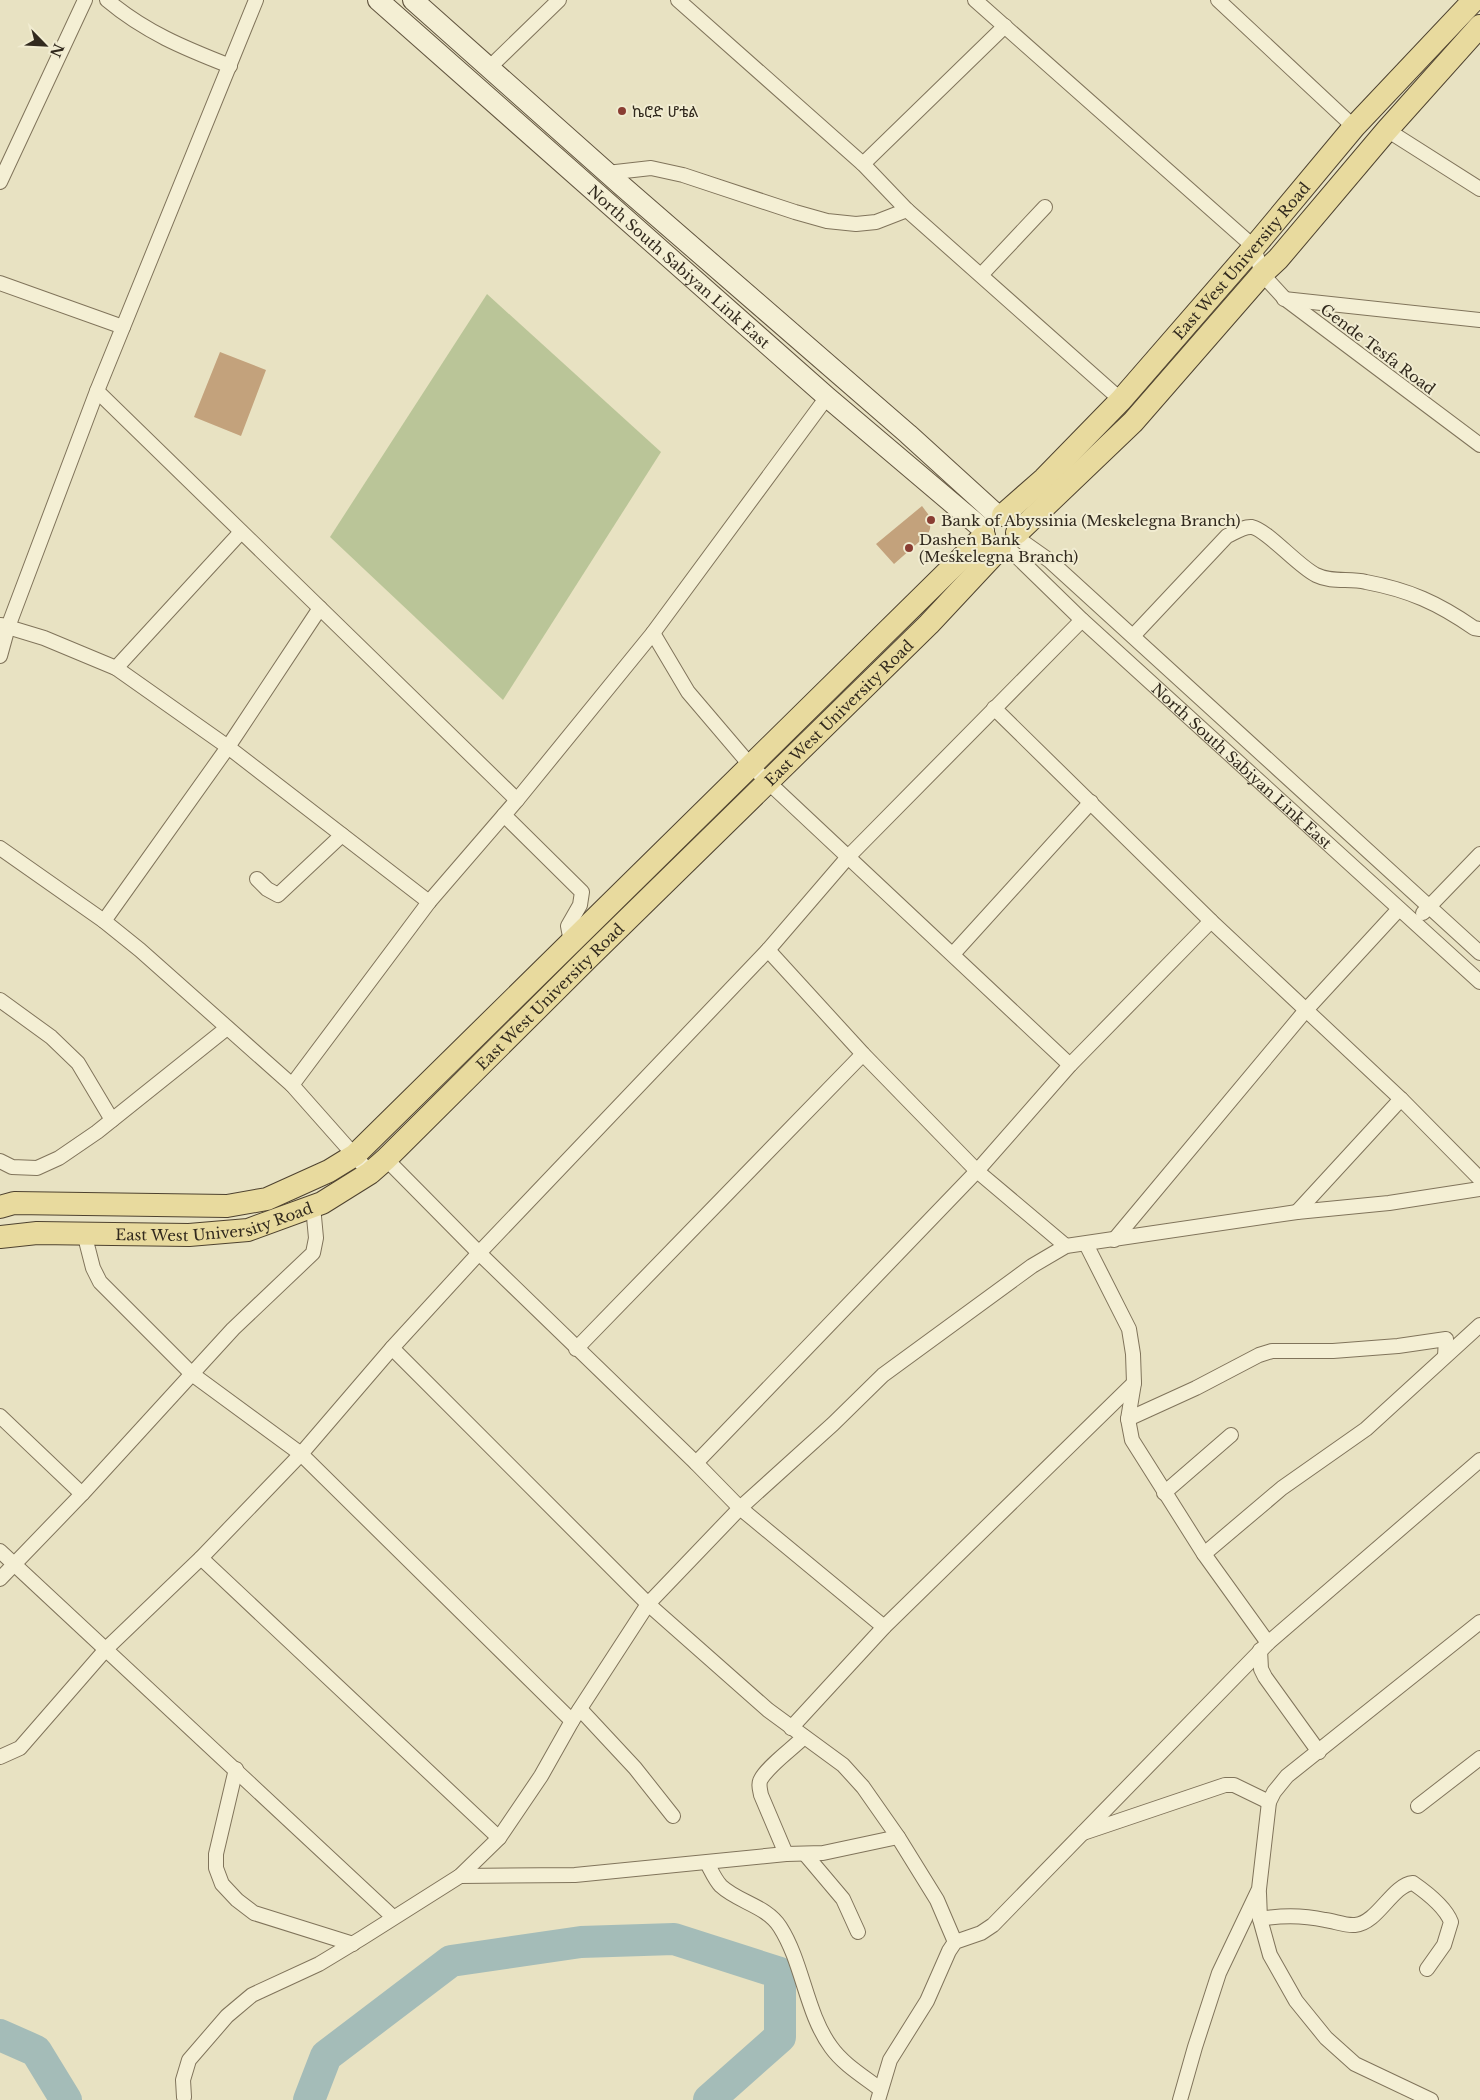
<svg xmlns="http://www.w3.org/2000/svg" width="1480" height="2100" font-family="'Libre Baskerville','Noto Sans Ethiopic',serif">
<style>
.green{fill:#bac598}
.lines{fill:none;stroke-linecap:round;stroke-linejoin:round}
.river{stroke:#a4bcb8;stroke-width:32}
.building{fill:#c3a27c}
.street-casing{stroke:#80745b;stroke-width:16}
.secondary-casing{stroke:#62553f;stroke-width:22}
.primary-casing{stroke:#4e422f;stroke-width:24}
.street{stroke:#f4efd4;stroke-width:14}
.secondary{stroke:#f4efd4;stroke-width:20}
.primary{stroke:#e8da9e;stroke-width:22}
.poi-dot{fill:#893d32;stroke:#f1ecd1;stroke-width:2}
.labels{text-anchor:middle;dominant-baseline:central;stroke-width:4;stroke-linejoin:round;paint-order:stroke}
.poi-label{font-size:15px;fill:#322a1e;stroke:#f1ecd1;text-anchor:start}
.street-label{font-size:15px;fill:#322a1e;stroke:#f1ecd1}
</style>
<rect width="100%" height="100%" fill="#e8e2c2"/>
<!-- green -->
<path class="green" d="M487,294l174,158 -158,248 -173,-163z"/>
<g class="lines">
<!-- river -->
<path class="river" d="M0,2035l36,16 30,49
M309,2100l17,-44 125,-95 130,-19 93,-3 106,34v64l-71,63"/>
</g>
<!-- building -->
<path class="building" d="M220,352l46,18 -25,66 -47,-19z
M922,506l9,12 -1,11 -2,5 -34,30 -18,-20z"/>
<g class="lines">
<defs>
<g id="street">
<path d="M107,0c38,32 77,48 123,66"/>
<path d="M678,0l185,164 44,46 214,190"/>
<path d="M975,0l279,247 8,27 22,24 196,147"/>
<path d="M1218,0l136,127"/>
<path d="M490,67l69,-67"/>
<path d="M1387,130l93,59"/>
<path d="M863,164l142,-138"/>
<path d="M607,173l44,-5 32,7 112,37 32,9 29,3 20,-2 31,-12"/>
<path d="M0,182l85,-182"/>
<path d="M982,274l63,-67"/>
<path d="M0,283l123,44"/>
<path d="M1284,299l196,21"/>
<path d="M97,391l420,409"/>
<path d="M1016,537l34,24 430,392"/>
<path id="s1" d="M1007,547l75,73 398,362"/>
<path d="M1,625l43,13 72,30 112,79 201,155"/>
<path d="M653,633l35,59 63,74 319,299"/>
<path d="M1133,636l94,-100c7,-3 17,-10 25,-9 15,3 47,40 64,48 16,8 33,3 50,7 43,8 72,21 108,46l6,1"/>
<path d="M0,656l8,-29 89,-236 159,-391"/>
<path d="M116,668l125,-136"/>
<path d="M994,708l217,213 190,178 79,80"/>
<path d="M504,815l78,77 -2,13 -12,21 3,16"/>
<path d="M0,848l104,73 36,29 152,135 78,88"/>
<path d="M257,879l10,10 11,6 64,-60"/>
<path d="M1423,913l57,-59"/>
<path d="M104,921l124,-174 92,-139"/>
<path d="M768,950l95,104 114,117 89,75"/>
<path d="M953,954l138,-152"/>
<path d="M0,1000l51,37 27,26 34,57"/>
<path d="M292,1085l137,-183 88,-102 136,-167 174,-236"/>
<path d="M386,1159l93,94 217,210 44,45 144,119"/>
<path d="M0,1161l12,6 25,1 22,-10 38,-26 130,-104"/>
<path d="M1297,1212l104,-113"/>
<path d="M84,1233l9,35 7,14 92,92 109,80 271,267"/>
<path d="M1114,1240l192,-230 93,-101"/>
<path d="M1086,1244l43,85 4,25 1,29 -6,36 4,21 72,114 64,89"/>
<path d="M392,1348l256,256 120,106 75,55 20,22 35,50 39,63 18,42"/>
<path d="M576,1349l287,-295"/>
<path d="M0,1416l82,78"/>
<path d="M1128,1419l68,-31 63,-33 13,-4h61l65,-5 48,-7 -1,17"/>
<path d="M696,1463l281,-292 93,-106 141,-144"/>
<path d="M1164,1493l67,-58"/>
<path d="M0,1551l393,366"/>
<path d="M1204,1554l78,-66 84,-59 114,-104"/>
<path d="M201,1558l298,280"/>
<path d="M0,1579l82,-85 151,-165 80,-76 3,-15 -3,-32"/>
<path d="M1260,1650l1,19 4,8 54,75"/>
<path d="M580,1709l55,59 38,48"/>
<path d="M791,1728l93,-101 250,-244"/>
<path d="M0,1757l20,-9 87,-100 94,-90 100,-104 91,-106 87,-95 289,-303 80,-93 234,-237"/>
<path d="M236,1769l-20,85v14l6,16 15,16 17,13 99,31"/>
<path d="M1418,1806l62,-48"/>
<path d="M1083,1833l142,-48h9l35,17"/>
<path d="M786,1854l-25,-59c-1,-6 -3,-11 0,-16 8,-14 31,-30 43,-42"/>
<path d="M805,1854l38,45 15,33"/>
<path d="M707,1863c4,7 8,17 14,23 17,16 46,20 59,41 23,36 26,86 51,120 12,17 32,29 49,42"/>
<path d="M460,1876l115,-1 211,-21 37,-1 75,-16"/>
<path d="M1259,1893l1,26 10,36 26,46 30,37 29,26 76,36"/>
<path d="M1260,1919c23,-4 42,-4 65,1 9,1 21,6 30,5 23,-2 37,-40 58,-42 13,9 32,23 38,39l-7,23 -17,24"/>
<path d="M184,2097l-1,-17 6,-20 38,-44 25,-21 67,-31 43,-26 98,-62 39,-38 42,-62 31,-55 76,-117 92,-96 93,-84 50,-49 149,-109 34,-20 231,-34 92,-9 91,-14"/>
<path d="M878,2100l12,-40 37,-59 22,-50 6,-9 26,-9 12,-8 275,-282 212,-183"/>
<path d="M1180,2100l15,-53 24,-74 40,-84 10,-87 5,-10 13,-16 193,-154"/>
</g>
<g id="secondary">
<path id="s2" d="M378,0l449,397 157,133"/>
<path d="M413,0l208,185 287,249 89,81"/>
</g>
<g id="primary">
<path id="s3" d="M1003,515l41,-36 77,-79 133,-153 100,-120 120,-127"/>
<path d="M1017,533l116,-111 129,-148 16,-15 109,-129 93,-104"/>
<path d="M0,1207l14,-4 213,3 40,-7 62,-28 26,-16 629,-619"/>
<path id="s4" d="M0,1237l37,-4 152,2 59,-5 74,-27 48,-30 16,-14 203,-202 340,-333 71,-76"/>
</g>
</defs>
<!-- street casing -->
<use href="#street" class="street-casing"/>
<!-- secondary casing -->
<use href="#secondary" class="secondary-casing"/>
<!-- primary casing -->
<use href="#primary" class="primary-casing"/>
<!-- street -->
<use href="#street" class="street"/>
<!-- secondary -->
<use href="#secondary" class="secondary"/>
<!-- primary -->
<use href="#primary" class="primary"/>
</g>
<!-- markers -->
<g class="poi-dot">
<circle cx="622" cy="111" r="5"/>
<circle cx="931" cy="520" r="5"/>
<circle cx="909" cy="548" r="5"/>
</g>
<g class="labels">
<!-- poi labels -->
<g class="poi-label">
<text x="632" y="111">ኬሮድ ሆቴል</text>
<text x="941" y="520">Bank of Abyssinia (Meskelegna Branch)</text>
<text x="919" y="539">Dashen Bank<tspan x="919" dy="17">(Meskelegna Branch)</tspan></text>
</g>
<!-- street labels -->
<g class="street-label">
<text stroke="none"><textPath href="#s3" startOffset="349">East West University Road</textPath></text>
<text stroke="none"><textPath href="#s2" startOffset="402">North South Sabiyan Link East</textPath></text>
<text transform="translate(1378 349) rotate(37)">Gende Tesfa Road</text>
<text stroke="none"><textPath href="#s4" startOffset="1041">East West University Road</textPath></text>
<text stroke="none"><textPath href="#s1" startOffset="321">North South Sabiyan Link East</textPath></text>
<text stroke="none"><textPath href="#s4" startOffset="636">East West University Road</textPath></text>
<text stroke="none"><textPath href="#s4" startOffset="216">East West University Road</textPath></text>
</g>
</g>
<!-- north arrow -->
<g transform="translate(45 45) rotate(114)" stroke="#f1ecd1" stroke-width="4" paint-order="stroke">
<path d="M0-4L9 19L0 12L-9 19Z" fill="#322a1e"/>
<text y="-8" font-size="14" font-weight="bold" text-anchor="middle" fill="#322a1e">N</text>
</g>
</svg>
